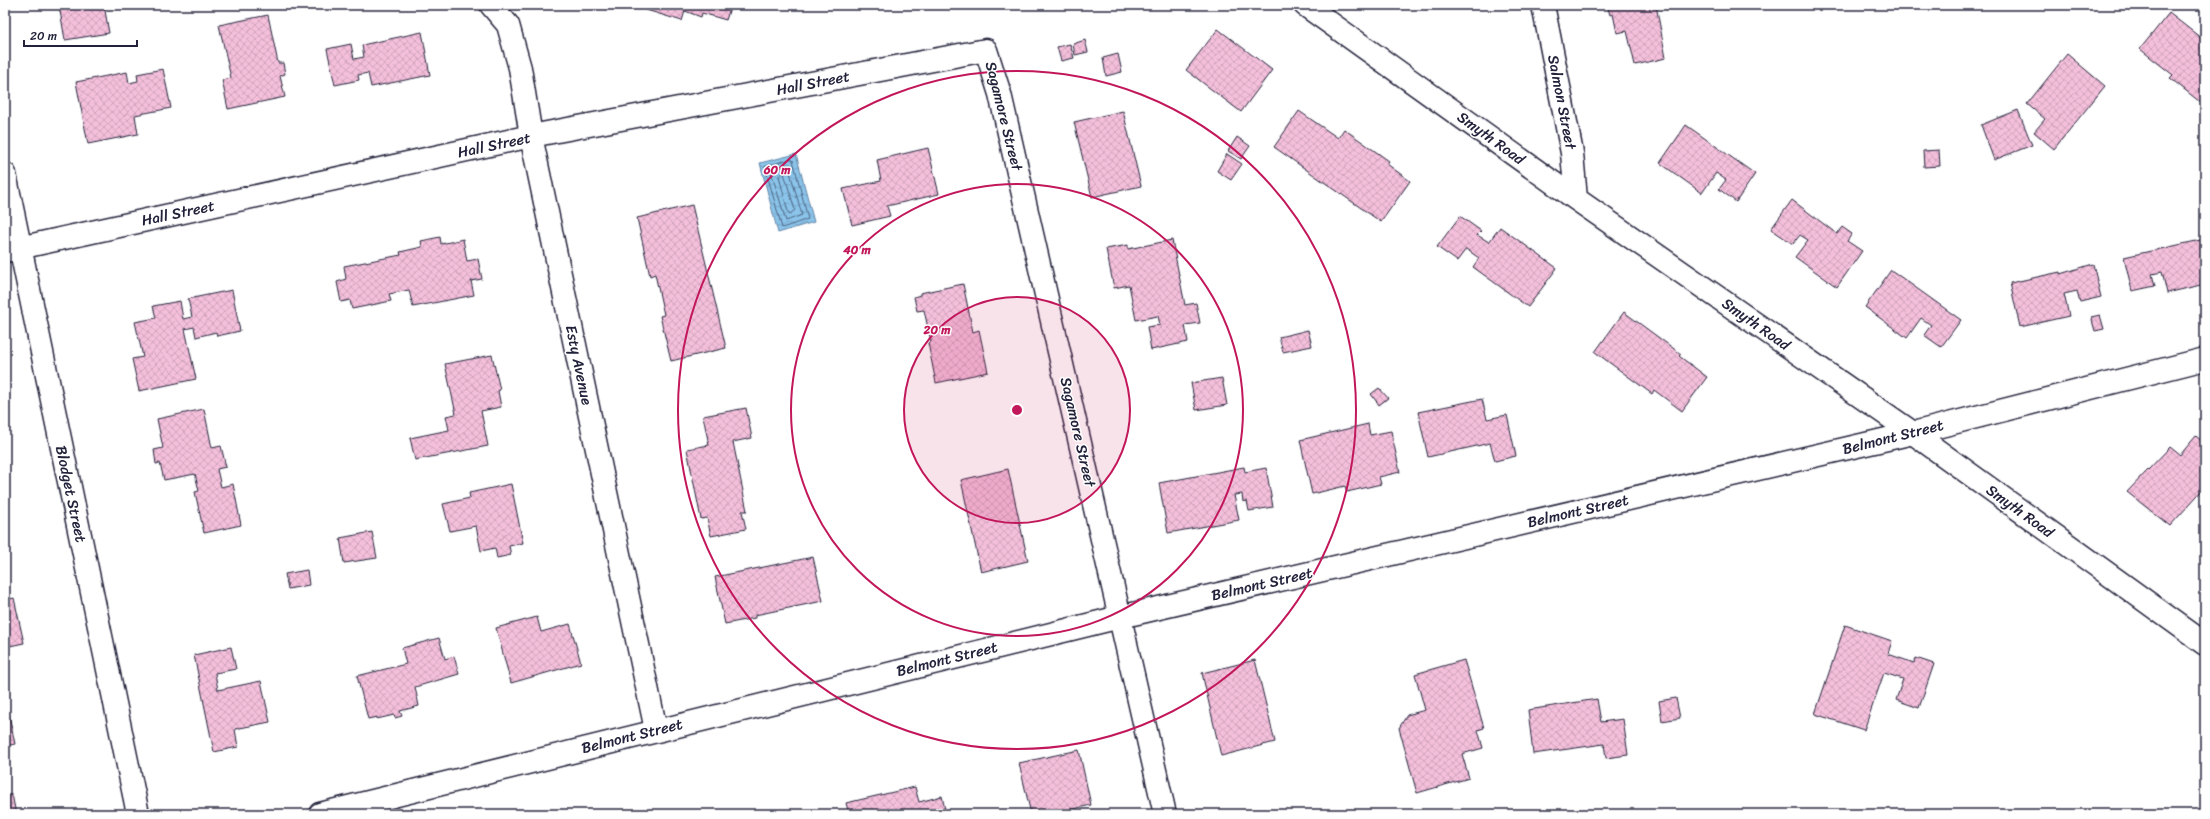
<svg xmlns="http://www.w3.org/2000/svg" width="2210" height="819" font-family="Sriracha,sans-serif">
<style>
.water{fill:url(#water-waves);stroke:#6183a4}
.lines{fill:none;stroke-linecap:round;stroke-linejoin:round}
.shore{stroke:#4c6381;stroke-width:1}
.building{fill:url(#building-cross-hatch);stroke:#22223b}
.street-casing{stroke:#22223b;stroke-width:25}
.secondary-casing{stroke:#22223b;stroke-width:25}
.street{stroke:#fff;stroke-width:22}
.secondary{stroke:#fff;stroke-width:22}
.ring{fill:none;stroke:#c2185b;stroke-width:2}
.labels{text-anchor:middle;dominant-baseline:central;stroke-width:3;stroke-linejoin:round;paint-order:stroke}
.street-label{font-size:15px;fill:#22223b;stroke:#fff}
.centre{fill:#c2185b;stroke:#fff;stroke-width:2}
.ring-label{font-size:12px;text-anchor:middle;font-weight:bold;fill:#c2185b;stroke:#fff;stroke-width:3;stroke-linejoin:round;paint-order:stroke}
</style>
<defs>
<pattern id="water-waves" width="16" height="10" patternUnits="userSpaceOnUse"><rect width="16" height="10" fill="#8bc4ea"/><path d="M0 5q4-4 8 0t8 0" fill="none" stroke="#78a8ca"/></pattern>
<pattern id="building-cross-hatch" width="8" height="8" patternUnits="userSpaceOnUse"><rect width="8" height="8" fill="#f4bfda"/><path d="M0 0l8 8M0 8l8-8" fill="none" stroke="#d1a4bc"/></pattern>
</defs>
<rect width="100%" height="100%" fill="#fff"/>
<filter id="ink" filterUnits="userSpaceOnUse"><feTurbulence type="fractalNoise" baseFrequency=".025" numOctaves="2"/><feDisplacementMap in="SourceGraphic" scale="8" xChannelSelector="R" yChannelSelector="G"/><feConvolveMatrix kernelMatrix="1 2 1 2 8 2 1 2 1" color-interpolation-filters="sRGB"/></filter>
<g filter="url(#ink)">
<!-- water -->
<path class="water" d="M796,154l18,68 -36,11 -18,-70z"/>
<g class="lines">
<!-- shore -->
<path class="shore" d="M791,159l2,1 15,59 -26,9 -17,-61z
M788,165l14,50 -16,6 -15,-50z
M784,173l11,37 -5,4 -2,-2 -9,-36z"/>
</g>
<!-- building -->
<path class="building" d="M59,5h45l5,28 -44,7z
M630,5h101l-5,15 -24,-7 -1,4 -16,-6 -3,10z
M1607,5h49l10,53 -31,7 -8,-34 -10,2 -4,-19 -3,1z
M2169,13l32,25 4,-5v73l-35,-28 3,-3 -33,-26z
M268,15l10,48h5l2,11 -5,2 5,21 -57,12 -6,-29 9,-2 -12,-53z
M1218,29l54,41 -31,42 -55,-42z
M422,32l8,43 -59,12 -3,-14 -10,2 1,5 -24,5 -8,-36 24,-5 3,15 10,-2 -2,-12z
M1085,40l3,12 -13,3 -2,-11z
M1070,44l4,14 -13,3 -4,-14z
M1118,54l4,18 -16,4 -3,-18z
M2067,54l38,32 -51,63 -20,-17 11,-13 -18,-15z
M163,69l8,39 -36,7 3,19 -50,10 -12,-62 51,-10 2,11 9,-2 -1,-7z
M2018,110l14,35 -38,15 -13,-35z
M1123,111l18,75 -49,11 -18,-75z
M1299,111l39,27 6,-9 45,32 -2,3 23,17 -29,41 -107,-75z
M1686,125l69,49 -19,28 -17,-13 7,-9 -10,-7 -14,20 -42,-30z
M1237,137l13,9 -9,13 -13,-8z
M928,148l11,46 -52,12 3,10 -38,9 -9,-36 38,-8 -4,-21z
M1939,150l1,16 -16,1 -1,-16z
M1227,154l15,10 -11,16 -14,-9z
M1792,200l45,34 5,-7 10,7 -5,7 15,10 -25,36 -42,-30 13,-17 -8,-5 -7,9 -22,-15z
M692,205l34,143 -55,13 -11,-45 4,-1 -9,-41 -5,2 -13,-58z
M1460,216l21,15 -4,4 12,7 11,-15 57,41 -29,39 -55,-40 6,-9 -13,-9 -9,12 -20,-14z
M440,237l1,7 22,-5 4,22 11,-2 4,20 -11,2 3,14 -61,12 -4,-17 -20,4 2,7 -39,8 -2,-9 -9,2 -4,-20 9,-3 -2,-13 57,-11 -1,-3 22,-5 -1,-6z
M2205,239v45l-38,9 -5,-21 -10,2 3,12 -23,5 -8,-34z
M1172,240l13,65 11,-2 4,20 -15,2 3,17 -37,8 -4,-23 13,-2 -2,-9 -22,4 -7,-35 -15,3 -8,-39 22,-4v4z
M2093,264l8,33 -21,5 -3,-11 -13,3 5,22 -49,11 -10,-44 50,-11v2z
M1891,270l70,50 -20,27 -17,-12 7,-10 -10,-7 -14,20 -42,-31z
M963,284l10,48 6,-2 9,42 -52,11 -8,-40 3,-1 -7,-32 -7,1 -3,-14 6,-2v-2z
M232,290l8,41 -23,5 -1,-4 -20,5 -2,-10 -9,2 11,50 -57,12 -7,-32 11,-2 -8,-35 21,-4 -3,-12 27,-5 3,18 9,-2 -4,-18z
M1624,312l57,42 -2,2 28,21 -25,34 -28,-21 -2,4 -57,-42z
M2100,315l4,14 -9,2 -4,-14z
M1308,330l4,16 -29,6 -4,-15z
M492,355l8,35 -2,1 3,16 -20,4 7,35 -73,14 -5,-22 39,-8 -3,-14 10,-2 -11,-50z
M1222,378l5,27 -31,5 -5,-27z
M1379,388l9,10 -9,7 -8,-11z
M1482,399l5,20 20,-4 9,41 -21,5 -5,-18 -62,14 -10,-45z
M746,408l6,30 -19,4 14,69h-5l4,18 -35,7 -4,-18 -6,1 -14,-70 22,-4 -6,-29z
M204,409l8,39 9,-2 5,21 -9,2 4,18 12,-3 8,41 -37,8 -9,-41 4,-1 -4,-17 -31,6 -4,-17 -4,1 -2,-14 9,-2 -6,-29z
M1368,424l2,11 21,-4 9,41 -21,5 2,7 -34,8 -2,-6 -33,8 -12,-54z
M2196,436l9,8v43l-35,39 -43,-34 43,-45 10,8z
M1244,467l1,5 21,-4 7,39 -24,4 -2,-10 -4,1 -1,-8 -8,1 5,25 -71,13 -9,-50z
M1008,469l20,92 -47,11 -20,-92z
M511,484l12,59 -14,3 2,9 -14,3 -2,-10 -14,3 -5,-25 -26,5 -7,-27 27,-6 -1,-5z
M372,532l5,26 -33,5 -4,-25z
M813,557l10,44 -68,14v3l-30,6 -10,-47z
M307,570l2,15 -21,4 -3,-15z
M14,598l10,45 -19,4v-47z
M537,617l4,15 29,-8 11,39 -70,20 -15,-55z
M1845,625l47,16 -4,13 26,9 2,-5 18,6 -15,44 -23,-8 7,-21 -19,-6 -20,57 -49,-16z
M439,638l6,21 9,-3 5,18 -44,13 4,19 -19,5 2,5 -7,2 -1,-3 -17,4v-2l-9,2 -11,-43 49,-12 -4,-16z
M231,647l5,22 -21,4 3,17 43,-9 9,41 -35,7 3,18 -24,5 -20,-97z
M1255,660l20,82 -54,14 -19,-83z
M1464,660l20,68 -6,2 5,18 -21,6 7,24 -52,15 -18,-65 8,-13 18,-5 -10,-36z
M1676,698l4,20 -18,3 -3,-20z
M1597,699l4,23 22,-3 5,36 -22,3 -2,-14 -71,10 -5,-44z
M7,706l8,38 -10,2v-39z
M1079,750l12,55 -39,9h-21l-12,-51z
M915,787l4,15 23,-6 4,18h-97l-3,-11z
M12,794l4,20h-11v-18z"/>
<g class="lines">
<defs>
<path id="street" d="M491,5l17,20 12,43 11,68 125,594
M1305,5l271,194 337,234 292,-74
M1543,5l29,148 4,46
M5,174l133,640
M5,251l526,-115 455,-86 14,44 165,720"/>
<path id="secondary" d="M320,814l800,-197 793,-184 292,211"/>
</defs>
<!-- street casing -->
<use href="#street" class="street-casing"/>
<!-- secondary casing -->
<use href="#secondary" class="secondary-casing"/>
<!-- street -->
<use href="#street" class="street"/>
<!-- secondary -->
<use href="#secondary" class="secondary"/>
</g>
</g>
<!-- distance rings -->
<circle cx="1017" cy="410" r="113" fill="#c2185b" fill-opacity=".12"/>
<g class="ring">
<circle cx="1017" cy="410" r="113"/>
<circle cx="1017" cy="410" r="226"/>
<circle cx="1017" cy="410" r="339"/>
</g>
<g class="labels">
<!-- street labels -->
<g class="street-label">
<text transform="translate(813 83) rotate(-11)">Hall Street</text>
<text transform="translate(1562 102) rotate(79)">Salmon Street</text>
<text transform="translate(1004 116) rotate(76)">Sagamore Street</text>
<text transform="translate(1491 138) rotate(36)">Smyth Road</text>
<text transform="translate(494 145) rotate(-12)">Hall Street</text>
<text transform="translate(178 213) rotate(-12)">Hall Street</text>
<text transform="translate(1756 324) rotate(35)">Smyth Road</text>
<text transform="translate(579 365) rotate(78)">Esty Avenue</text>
<text transform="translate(1078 432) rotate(77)">Sagamore Street</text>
<text transform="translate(1893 437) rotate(-14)">Belmont Street</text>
<text transform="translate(71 494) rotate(78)">Blodget Street</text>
<text transform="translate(1578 511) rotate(-13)">Belmont Street</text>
<text transform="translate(2020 511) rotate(36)">Smyth Road</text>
<text transform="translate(1262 584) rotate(-13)">Belmont Street</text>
<text transform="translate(947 659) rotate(-14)">Belmont Street</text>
<text transform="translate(632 736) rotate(-14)">Belmont Street</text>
</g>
</g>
<circle cx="1017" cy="410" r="6" class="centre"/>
<g class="ring-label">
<text x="777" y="174">60 m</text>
<text x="857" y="254">40 m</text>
<text x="937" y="334">20 m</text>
</g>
<!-- margin -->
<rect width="2210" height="819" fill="none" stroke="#fff" stroke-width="20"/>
<rect x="10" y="10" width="2190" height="799" fill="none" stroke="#22223b" stroke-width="1.5" filter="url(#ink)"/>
<!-- scale -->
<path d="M24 40v6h113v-6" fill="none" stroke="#22223b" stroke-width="2"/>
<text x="30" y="40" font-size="12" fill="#22223b" stroke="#ffffff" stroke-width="3" paint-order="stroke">20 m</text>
</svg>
